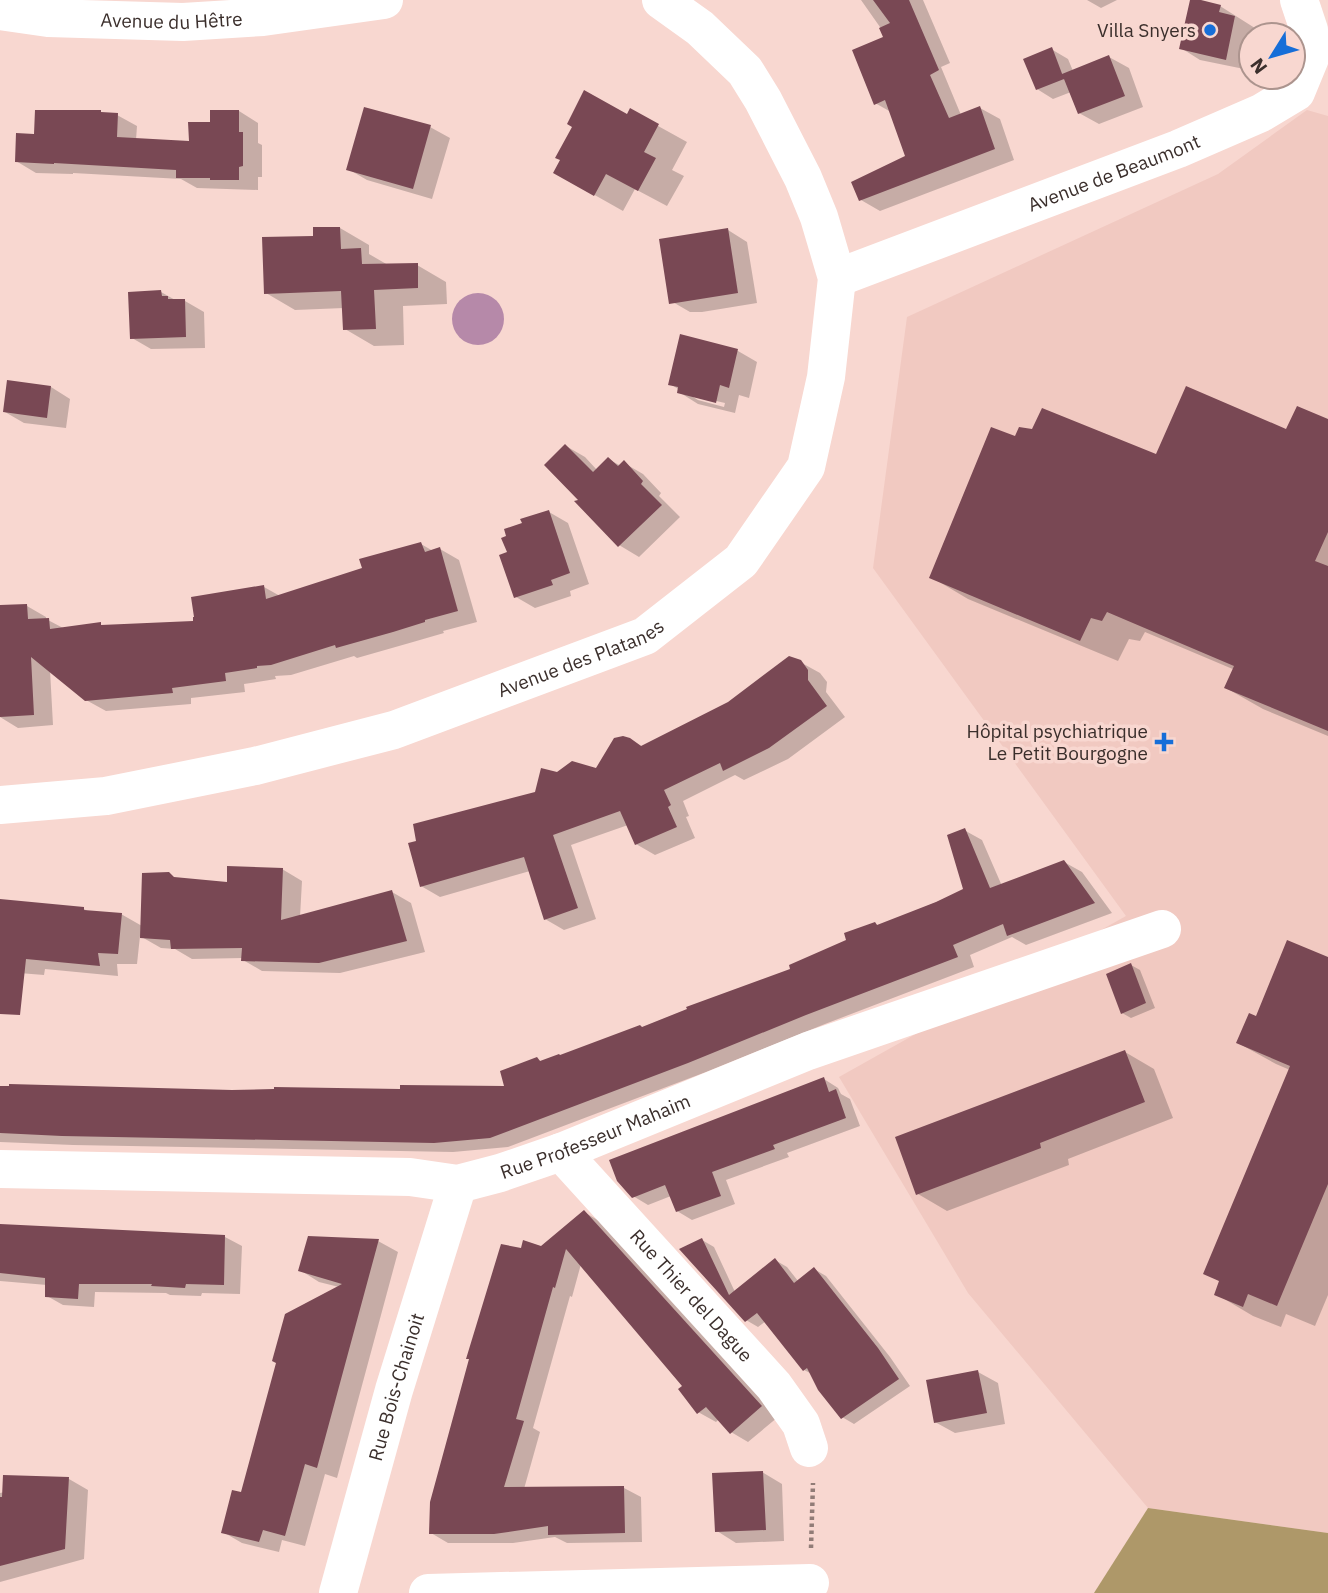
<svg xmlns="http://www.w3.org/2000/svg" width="1328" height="1593" font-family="'IBM Plex Sans',sans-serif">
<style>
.built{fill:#f1c9c1}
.forest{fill:#ae9869}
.water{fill:#b689a9}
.shadow{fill:#0003;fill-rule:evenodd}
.building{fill:#794854}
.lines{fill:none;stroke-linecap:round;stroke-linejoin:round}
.path{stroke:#917c77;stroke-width:4.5;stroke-dasharray:3.5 3.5;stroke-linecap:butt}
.minor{stroke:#fff;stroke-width:38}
.poi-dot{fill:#166ed8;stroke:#f8d7d0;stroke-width:2.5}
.labels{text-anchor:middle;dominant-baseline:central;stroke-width:7;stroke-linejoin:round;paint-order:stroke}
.street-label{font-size:19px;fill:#3b2f2c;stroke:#f8d7d0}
.poi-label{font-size:19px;fill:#3b2f2c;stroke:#f8d7d0;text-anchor:end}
</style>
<rect width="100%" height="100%" fill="#f8d7d0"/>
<!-- built -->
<path class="built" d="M1307,110l21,6v1417l-180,-25 -180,-215 -129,-216 287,-161 -253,-348 34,-251 311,-143z"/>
<!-- forest -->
<path class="forest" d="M1148,1508l180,25v60h-234z"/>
<!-- water -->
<path class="water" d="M452 319a26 26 0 1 1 52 0a26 26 0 1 1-52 0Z"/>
<!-- shadow -->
<path class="shadow" d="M861,0h62l27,63 -9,4 20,48 19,-7 20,11 14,41 -134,51 -19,-11 46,-43 -16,-45 -16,-9 12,-66z
M1087,0h30l-16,8z
M1191,0l29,6 38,24 -1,5h-6v25l-2,10 -49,-10 -19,-12z
M1051,49l17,10 5,12 36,-14 20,11 14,39 -44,17 -20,-11 -8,-21 -18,7 -16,-10z
M239,111l19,12v20l4,2v32h-4v13l-61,-2 -16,-9 -108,-6v1l-37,-1 -20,-12 20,-25 81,-21 20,11 -1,14 55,3 21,-19z
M631,111l56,31 -15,28 12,6 -17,30 -32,-17 -12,22 -39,-22z
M430,127l20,11 -18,61 -65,-19 -19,-11z
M340,228l29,17v9l19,11h29l29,17 1,22 -44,2 1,39 -30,1 -29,-17 -1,-21 -49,2 -29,-17 49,-56z
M728,230l19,12 10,61 -55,9h-12l-19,-11z
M161,292l16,9h8l19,11 1,36 -54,1 -19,-11z
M681,336l57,15 19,11 -8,36 -10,-3 -4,18 -37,-9 -19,-12 1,-2 -10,-6zM690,395l35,8 -1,4 -26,-7z
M51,387l19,12 -4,29 -42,-5 -19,-11z
M1328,421v315l-65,-27 -37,-21 9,-18 -90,-38 -5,9 -11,-2 -11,22 -150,-62 -37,-22 85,-139 141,18 130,-25z
M566,446l19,11 12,13 11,-11 13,7 3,-3 19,11 18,19 -2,3 21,21 -41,40 -20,-12 -38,-44z
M549,512l19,11 21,61 -19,7 1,5 -36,12 -19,-11 -7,-43z
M421,544l12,7 7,-2 19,11 18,62 -34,9 1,2 -31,9 -56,16 -3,-2 -63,19 -16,1 1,3 -32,5 1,8 -54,6v6l-85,7 -20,-11 -36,-30 3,55 -35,3 -18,-11v-109l27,-2 19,11v2l19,10 35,-5 5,3 90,-5 69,-35 16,9 84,-26z
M800,662l20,11 7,9 -1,10 19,25 -57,42 -44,21 -9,-5 -52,26 6,15 -3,1 9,21 -40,17 -19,-11 -8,-19 -57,20 25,74 -32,11 -19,-11 -15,-48 -90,26 -19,-11 115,-93 21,-19 40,-4 33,-31 13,8 86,-44z
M964,830l18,10 20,46 62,-24 18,10 30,41 -86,32 -14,-8 -42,18 4,12 -149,57 -119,48 -198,75 -55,5 -380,-7 -73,-3v-55l232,4h169l105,-3 31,-29 5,3 101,-33 149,-59 56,-29 27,-17 5,2 85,-36z
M282,869l20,12 -2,36 92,-25 19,11 14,49 -85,21 -78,-2 -19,-11v-2l-51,1 -17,-10 -14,-1 -21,-12 -3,28h-20l1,12 -73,-7 -1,6 -25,-2 -19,-9v-63l84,8 5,3 32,2 21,12 35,-47 52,4z
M1328,958v337l-13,31 -29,-12 -5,13 -28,-11 -37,-22 5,-12 -16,-9 85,-203 -14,-6 -38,-21 19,-24z
M1131,965l9,5 15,38 -24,10 -9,-5z
M1125,1052l29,17 19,49 -105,41 1,6 -122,46 -29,-17z
M824,1079l14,9 3,6 9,5 10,27 -73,27 2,4 -63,23 9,24 -43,16 -15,-9 -6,-15 -23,9 -15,-9z
M584,1212l17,10 177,195 -30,25 -17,-10 -12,-13 -3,3 -18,-10 -13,-25 -104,-123 -9,33 -2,-1 -37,132 7,4 -16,57 100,-1 17,9 1,45 -75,1 -12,-6 -42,6h-65l-17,-10 91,-283 20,-2z
M0,1226l225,11 17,9 -2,48 -38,-1 -1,3 -31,-1 -4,-2 -71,-1 -1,15 -31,-2 -16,-9v-11l-47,-4z
M702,1240l12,7 21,45 40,-32 12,7 11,14 16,-12 12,7 64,81 20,29 -56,38 -12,-7 -30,-43 -8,-4 -38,-49 -8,6 -12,-7 -64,-71z
M378,1241l20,11 -61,226 -12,-4 -20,72 -23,-6 -3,12 -37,-9 -19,-11 116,-245 -20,-5 -19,-12z
M978,1372l20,11 7,41 -50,9 -20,-11z
M762,1472l20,12 2,57 -48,2 -19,-12z
M69,1479l19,11 -4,69 -84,23v-89z"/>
<!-- building -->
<path class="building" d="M873,0h36l30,70 -9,5 19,43 31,-12 15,43 -136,52 -8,-19 54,-26 -20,-56 -11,5 -22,-55 31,-13 -4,-9 11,-5z
M1190,0h11l20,5 -2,7 16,4 -9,44 -47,-11z
M1052,47l12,32 -28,11 -13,-31z
M1109,55l16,41 -47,18 -16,-40z
M584,90l43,24 3,-6 29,16 -15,28 12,6 -18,33 -32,-17 -12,22 -41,-23 7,-13 -5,-2 17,-31 -5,-3z
M364,107l67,18 -18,64 -67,-19z
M35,110h66v2l17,1 -1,24 72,4 -1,-19h22v-12h29v22h4v34l-4,1v13h-29v-2h-34v-8l-122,-7v1l-39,-2 1,-29 18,1z
M313,227h27l1,22 20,-1 1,16 56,-1v25l-44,2 2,39 -33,1 -2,-39 -77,3 -2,-57 51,-1z
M728,228l10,65 -69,11 -10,-65z
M161,290l1,6h6v3h17l1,38 -56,2 -2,-47z
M680,334l58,15 -9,39 -9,-3 -4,18 -39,-10 1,-6 -10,-2z
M7,380l44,6 -4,32 -44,-6z
M1186,386l100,43 11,-23 31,13v113l-13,29 13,5v165l-104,-43 10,-22 -127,-54 -5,9 -11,-3 -11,23 -151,-63 62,-151 24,9 4,-9 13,2 10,-21 114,46z
M565,444l28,28 15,-15 10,9 6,-6 19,21 -2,3 21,21 -44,42 -44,-46 4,-1 -34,-35z
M549,510l21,63 -19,7 2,5 -39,13 -15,-43 8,-3 -6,-14 5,-2 -2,-7 18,-6 -2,-4z
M421,542l4,10 15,-5 18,64 -33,9v2l-32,10 -57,16 -1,-3 -64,20 -14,1v2l-32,5 1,8 -54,7 1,5 -88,8 -54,-44 3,58 -34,2v-112l27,-1 1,15 21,-1 1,11 51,-7v3l92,-4v-4h1l-3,-20 73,-12 2,14 96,-31 -3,-9z
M789,656l12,4 7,10v10l19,26 -58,42 -46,23 -3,-8 -56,27 7,15 -3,2 9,20 -42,18 -15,-34 -67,24 25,73 -34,12 -20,-63 -104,30 -12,-44 8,-2 -3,-17 122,-32 6,-24 16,4 15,-11 24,7 18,-30 9,-2 7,2 11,8 87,-44z
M965,828l25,60 74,-28 31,43 -88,33 -4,-12 -50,21 5,12 -152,58 -118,48 -198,75 -56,5 -372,-7 -62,-3v-47h9v-2l223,6 42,-1v-2l126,2v-4l104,1 -4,-15 37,-14 3,4 19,-7 1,1 80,-30 2,2 45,-18 -1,-2 104,-38 -1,-4 57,-25 -2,-7 31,-11 2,3 59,-23 27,-13 -16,-54z
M227,866l56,2 -2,52 111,-30 15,51 -88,22 -78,-2 1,-13 -71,1 -1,-9 -30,-2 2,-65 27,-1 5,5 53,5z
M0,899l84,8v3l38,3 -4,41 -20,-1 2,13 -74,-7 -6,56 -20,-1z
M1287,940l41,17v227l-51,122 -29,-12 -5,13 -29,-12 5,-14 -16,-7 87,-208 -54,-23 13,-30 7,3z
M1131,963l15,40 -25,11 -15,-40z
M1125,1050l20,52 -105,41 1,5 -125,47 -21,-58z
M824,1077l5,15 7,-3 10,29 -73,27 2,4 -63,23 9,24 -45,16 -11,-27 -33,13 -15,-17 -8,-21z
M584,1210l178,196 -32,28 -24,-27 -9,7 -19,-25 4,-3 -116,-137 -11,39 -2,-1 -37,132 8,2 -20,66 120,-1 1,47 -77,2v-9l-54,8h-65l1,-32 39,-143h-3l35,-115 20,4 2,-8 18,6z
M0,1224l225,11 -1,50 -38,-1 -1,4 -34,-2 1,-2h-73l-1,15 -33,-2v-19l-45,-5z
M308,1236l71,3 -62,229 -12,-4 -20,72 -22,-6 -4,12 -38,-9 11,-43 9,2 35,-129 -4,-2 13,-47 57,-30 -44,-13z
M702,1238l27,57 46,-37 19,25 20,-16 64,81 21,31 -58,40 -23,-29 -11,-22 -4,3 -46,-58 -12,9 -66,-73z
M978,1370l9,43 -53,10 -8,-43z
M763,1471l3,59 -51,2 -3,-59z
M3,1475l66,2 -4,72 -65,17v-69h2z"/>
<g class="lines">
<!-- path -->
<path class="path" d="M811,1548l2,-65"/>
<!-- minor -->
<g class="minor">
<path id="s1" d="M0,11l48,7 135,4 80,-5 121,-17"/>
<path id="s2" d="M837,278l341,-129 83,-36 35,-21 14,-34 -1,-28 -10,-30"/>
<path id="s3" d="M0,805l106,-9 149,-30 139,-36 251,-94 96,-75 65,-94 20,-90 11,-99 -18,-61 -16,-39 -40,-78 -18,-29 -45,-43 -39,-28"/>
<path id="s4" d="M561,1152l213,234 27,38 8,24"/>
<path id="s5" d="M0,1169l410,8 48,7 42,-11 61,-21 247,-101 354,-122"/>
<path id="s6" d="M338,1593l56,-203 64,-206"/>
<path d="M428,1593l382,-10"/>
</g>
</g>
<!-- markers -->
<g class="poi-dot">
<circle cx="1210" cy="30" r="7"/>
<path d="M1160.5 731.5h7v7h7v7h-7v7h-7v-7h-7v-7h7z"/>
</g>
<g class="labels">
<!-- street labels -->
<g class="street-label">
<text stroke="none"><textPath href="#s1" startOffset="172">Avenue du Hêtre</textPath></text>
<text stroke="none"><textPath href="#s2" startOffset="296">Avenue de Beaumont</textPath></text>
<text stroke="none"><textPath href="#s3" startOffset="602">Avenue des Platanes</textPath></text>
<text stroke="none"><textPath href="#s5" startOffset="604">Rue Professeur Mahaim</textPath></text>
<text stroke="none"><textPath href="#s4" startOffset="194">Rue Thier del Dague</textPath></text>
<text stroke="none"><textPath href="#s6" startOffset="214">Rue Bois-Chainoit</textPath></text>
</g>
<!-- poi labels -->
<g class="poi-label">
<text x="1196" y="30">Villa Snyers</text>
<text x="1148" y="731">Hôpital psychiatrique<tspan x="1148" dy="22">Le Petit Bourgogne</tspan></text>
</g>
</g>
<!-- north arrow -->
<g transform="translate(1272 56) rotate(233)"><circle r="33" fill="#f8d7d0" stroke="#ac948e" stroke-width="2"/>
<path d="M0-5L12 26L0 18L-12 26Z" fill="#166ed8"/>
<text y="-10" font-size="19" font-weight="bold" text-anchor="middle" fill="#3b2f2c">N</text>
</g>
</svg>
